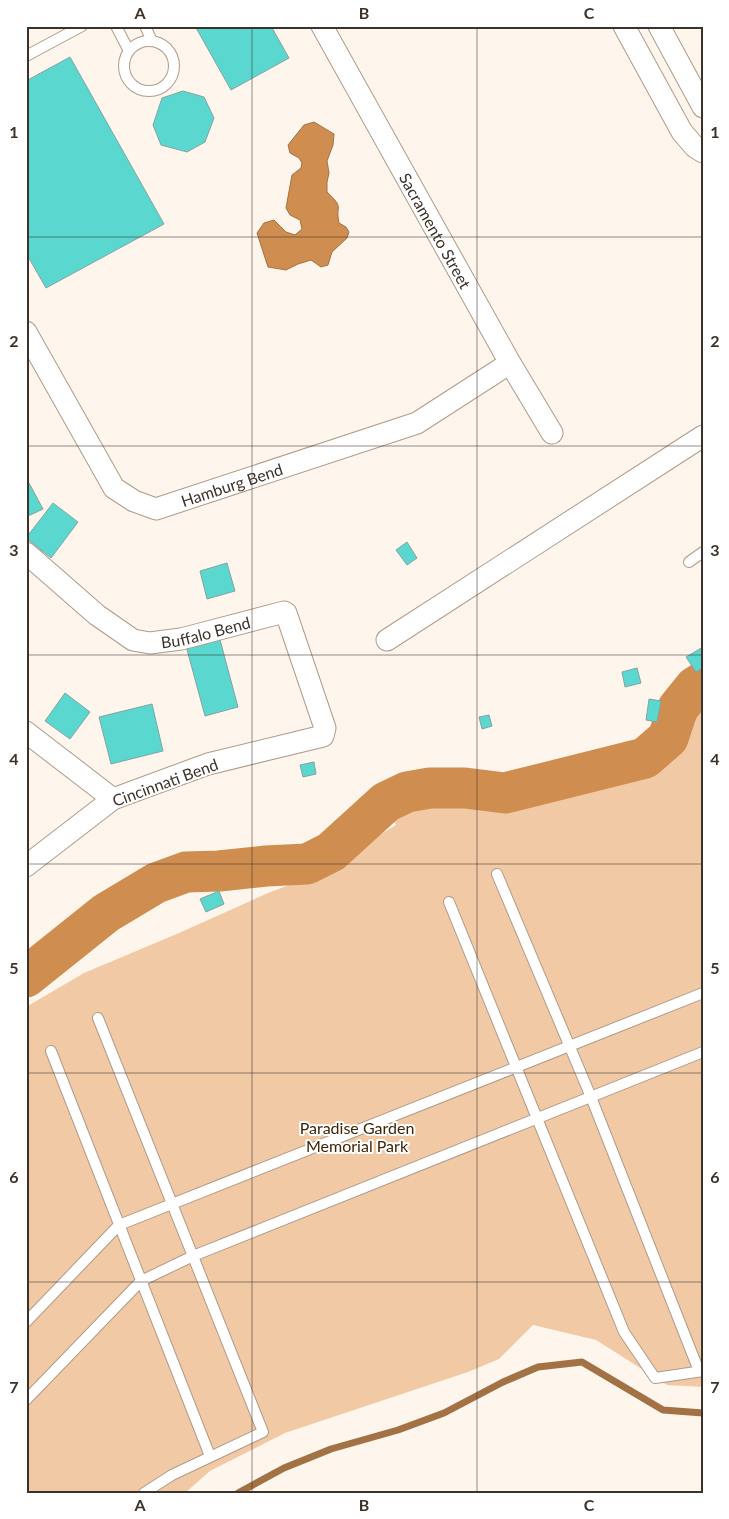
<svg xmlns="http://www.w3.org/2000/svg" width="729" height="1519" font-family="Lato,sans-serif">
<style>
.green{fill:#f2c9a5}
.water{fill:#cf8e4f;stroke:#a37244}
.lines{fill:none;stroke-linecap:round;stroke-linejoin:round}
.stream{stroke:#a37244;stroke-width:7}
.river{stroke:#cf8e4f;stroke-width:41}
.building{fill:#5ad8d0;stroke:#84a3a1}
.lane-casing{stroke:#af9b89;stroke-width:12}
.street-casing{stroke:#af9b89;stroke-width:23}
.lane{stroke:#fff;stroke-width:10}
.street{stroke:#fff;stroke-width:21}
.grid{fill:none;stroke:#3b322b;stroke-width:1;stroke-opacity:0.55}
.labels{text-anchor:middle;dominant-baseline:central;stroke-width:4;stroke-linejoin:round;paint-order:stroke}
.street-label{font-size:16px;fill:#3b322b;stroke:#fff}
.park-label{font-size:16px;fill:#3e2407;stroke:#fff}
.neatline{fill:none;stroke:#3b322b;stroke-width:2}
.grid-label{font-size:16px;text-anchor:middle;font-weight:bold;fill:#3b322b}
</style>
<rect width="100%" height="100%" fill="#fef5ed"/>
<!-- green -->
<path class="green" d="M703,682v705l-36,-2 -71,-45 -63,-15 -34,34 -31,13 -183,61 -75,38 -25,22h-159v-486l58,-34 95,-40 89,-40 69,-26 36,-28 23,-14 -10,-23 21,-10 23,-4h35l40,5 140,-35 23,-20 10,-30 17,-21z"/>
<!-- water -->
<path class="water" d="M314,122l20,12 -1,11 -6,16 2,12 -2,9v10c18,17 8,12 12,31l7,4 3,5 -2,6 -15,14 -4,13 -7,2 -10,-7 -13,4 -12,6 -18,-3 -11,-34 7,-10 10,-3 12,12 9,3 7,-6 -2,-9 -10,-5 -4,-7 6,-33 9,-7 1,-5 -3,-5 -9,-5 -2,-8 16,-20z"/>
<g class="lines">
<!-- stream -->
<path class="stream" d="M238,1493l46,-25 47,-19 67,-19 46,-17 59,-31 35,-15 44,-5 81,48 40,3"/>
<!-- river -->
<path class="river" d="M26,977l80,-64 50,-30 30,-11 33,-1 47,-5 41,-2 24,-12 55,-50 21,-10 23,-4h35l40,5 140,-35 23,-20 10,-30 17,-21 8,-5"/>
</g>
<!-- building -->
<path class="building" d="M195,26h76l18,32 -58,32z
M70,57l94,167 -118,64 -20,-35v-172z
M183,91l21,6 10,21 -9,24 -18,10 -26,-7 -8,-20 9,-27z
M29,483l14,26 -17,8v-33z
M53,503l25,19 -27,36 -25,-20z
M407,542l10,16 -10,7 -11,-15z
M227,563l8,28 -28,8 -7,-28z
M219,636l19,71 -33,9 -19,-70z
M703,647v21l-7,4 -10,-15z
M637,668l4,15 -16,4 -3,-15z
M65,693l25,19 -20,27 -25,-18z
M649,699l12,2 -4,21 -11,-2z
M152,704l11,47 -52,13 -12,-47z
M489,715l3,11 -10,3 -3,-12z
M314,762l2,12 -13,3 -3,-12z
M219,891l5,13 -18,8 -6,-13z"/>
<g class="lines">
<defs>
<path id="lane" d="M116,26l13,25
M145,26l7,15
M124 66a25 25 0 1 1 50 0a25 25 0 1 1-50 0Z
M26,56l56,-30
M689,562l14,-10
M497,874l94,223 108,274
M449,902l175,430 31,46 48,-7
M98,1018l165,414 -91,43 -28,18
M51,1051l159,405
M26,1322l93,-97 584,-232
M26,1400l115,-119 52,-25 510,-204"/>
<g id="street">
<path id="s1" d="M322,26l188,337 42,70"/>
<path d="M624,26l58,106 13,15 8,5"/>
<path d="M659,26l44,81"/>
<path id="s2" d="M26,332l88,156 20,13 22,8 261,-86 93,-60"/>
<path id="s3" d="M26,553l71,62 36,25 17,3 31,-4 103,-27 2,1 39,115 -2,8 -115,28 -95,35 -87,67"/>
<path d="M387,640l316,-204"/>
<path d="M26,732l87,67"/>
</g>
</defs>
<!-- lane casing -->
<use href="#lane" class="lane-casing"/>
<!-- street casing -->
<use href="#street" class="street-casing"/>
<!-- lane -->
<use href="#lane" class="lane"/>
<!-- street -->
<use href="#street" class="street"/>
</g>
<!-- grid -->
<path class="grid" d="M252,26v1467M477,26v1467M26,237h677M26,446h677M26,655h677M26,864h677M26,1073h677M26,1282h677"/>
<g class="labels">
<!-- street labels -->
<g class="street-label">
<text stroke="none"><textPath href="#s1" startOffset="234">Sacramento Street</textPath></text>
<text stroke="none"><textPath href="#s2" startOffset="306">Hamburg Bend</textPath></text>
<text stroke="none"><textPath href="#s3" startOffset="212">Buffalo Bend</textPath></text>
<text transform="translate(165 782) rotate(-20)">Cincinnati Bend</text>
</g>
<!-- park labels -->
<g class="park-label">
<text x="357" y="1127">Paradise Garden<tspan x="357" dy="18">Memorial Park</tspan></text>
</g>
</g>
<!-- border -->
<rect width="729" height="1519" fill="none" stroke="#ffffff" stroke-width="55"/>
<rect x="28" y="28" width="674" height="1464" class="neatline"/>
<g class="grid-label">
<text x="140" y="19">A</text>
<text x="364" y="19">B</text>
<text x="589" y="19">C</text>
<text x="14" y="138">1</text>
<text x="715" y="138">1</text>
<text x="14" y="347">2</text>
<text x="715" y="347">2</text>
<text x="14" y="556">3</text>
<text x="715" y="556">3</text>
<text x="14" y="765">4</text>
<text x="715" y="765">4</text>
<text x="14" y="974">5</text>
<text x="715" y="974">5</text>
<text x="14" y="1183">6</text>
<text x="715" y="1183">6</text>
<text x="14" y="1393">7</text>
<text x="715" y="1393">7</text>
<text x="140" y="1511">A</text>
<text x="364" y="1511">B</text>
<text x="589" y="1511">C</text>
</g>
</svg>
